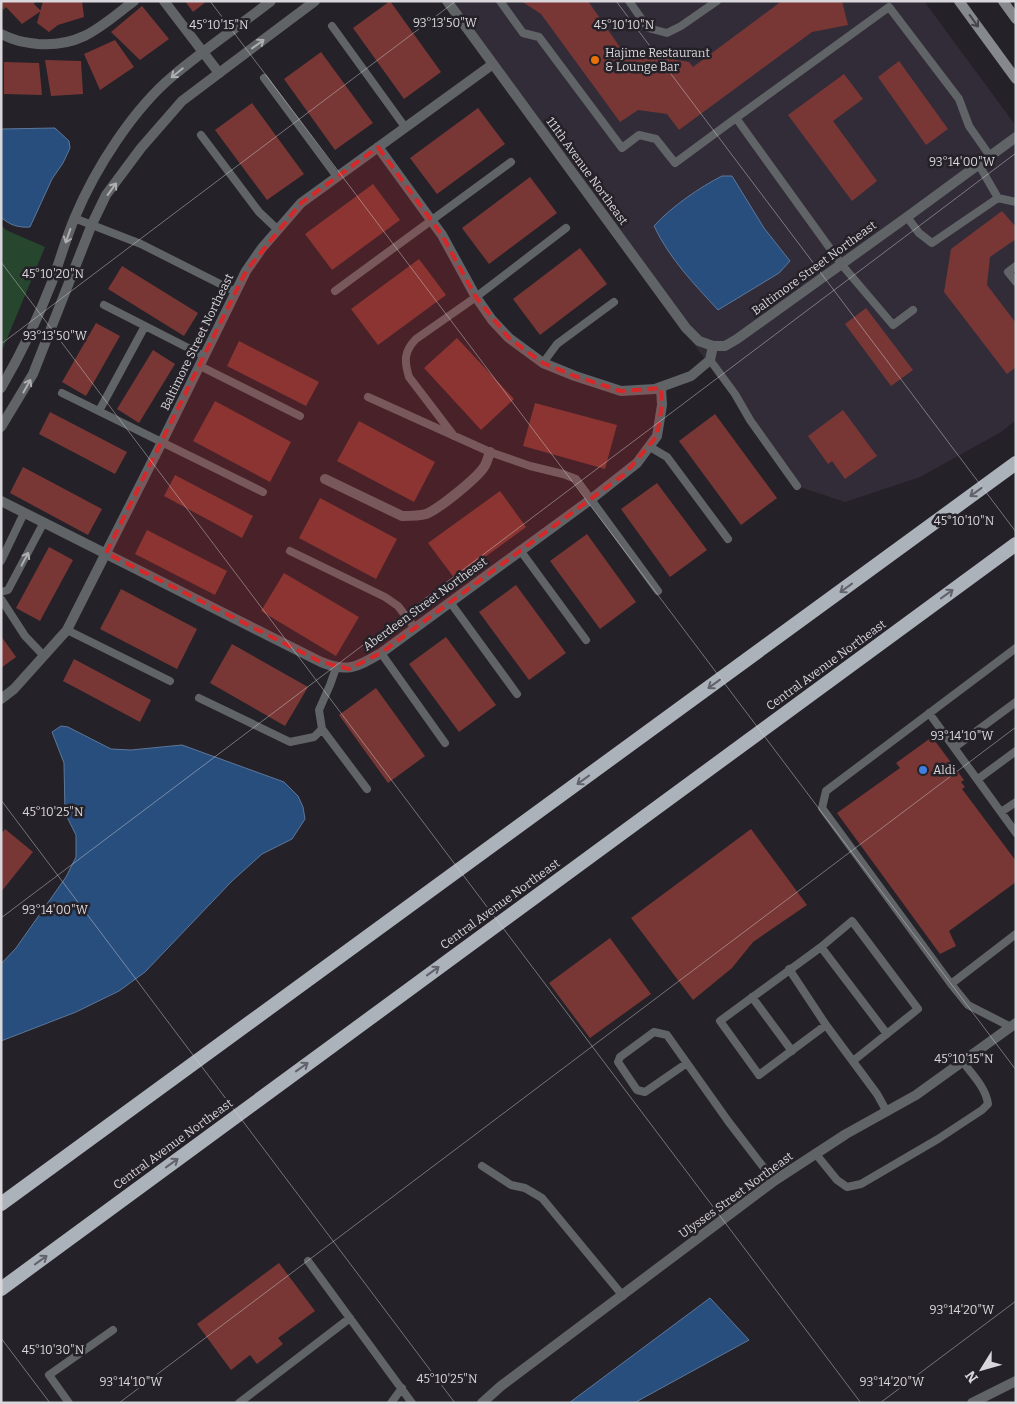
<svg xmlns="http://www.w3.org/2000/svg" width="1017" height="1404" font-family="Bitter,serif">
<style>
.built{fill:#322c38}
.green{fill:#26472e}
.water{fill:#284e7e;stroke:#5d779a}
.building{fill:#783735}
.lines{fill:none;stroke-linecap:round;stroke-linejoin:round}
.service{stroke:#616467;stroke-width:8}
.minor{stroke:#616467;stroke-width:10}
.tertiary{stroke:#616467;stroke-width:10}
.secondary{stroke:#85898e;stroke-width:10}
.trunk{stroke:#acb2ba;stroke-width:14}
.oneway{stroke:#47454c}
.oneway2{stroke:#afafb2}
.oneway3{stroke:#62626a}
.marked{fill:#d62828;fill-opacity:0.2;stroke:#d62828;stroke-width:4;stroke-dasharray:10 6;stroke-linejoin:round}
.ticks{fill:none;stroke:#d9d7db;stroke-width:1;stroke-opacity:0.45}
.food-dot{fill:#e8710a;stroke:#252128;stroke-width:2}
.shop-dot{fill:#3f7fe0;stroke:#252128;stroke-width:2}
.labels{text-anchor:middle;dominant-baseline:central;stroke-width:5;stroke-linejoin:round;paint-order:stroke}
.poi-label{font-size:12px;fill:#d9d7db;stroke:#252128;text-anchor:start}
.street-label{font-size:12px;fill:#d9d7db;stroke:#252128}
.ticks-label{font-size:12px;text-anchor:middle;fill:#d9d7db;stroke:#252128;stroke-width:5;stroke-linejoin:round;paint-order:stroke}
</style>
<rect width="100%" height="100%" fill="#252128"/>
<!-- built -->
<path class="built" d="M445,1h479l92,125v294l-15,12 -81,45 -75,25 -48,-16z"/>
<!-- green -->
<path class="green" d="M1,225l5,5 39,17 -44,106z"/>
<!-- water -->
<path class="water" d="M55,128l14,13 1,7 -7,15 -11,16 -22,48c-11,1 -21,-2 -29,-10v-88z
M722,176h10l32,52 26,33 -11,12 -61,37c-24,-26 -49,-52 -64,-84 17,-19 46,-39 68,-50z
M61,726l7,1 43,22 20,1 51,-5 102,37 14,14 5,11 2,12 -13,20 -30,15 -30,27 -87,91 -26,19 -43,21 -75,29v-77l15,-16 50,-71 10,-20v-22l-11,-22 -1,-50 -12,-31z
M710,1298l39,42 -115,63h-65z"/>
<!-- building -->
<path class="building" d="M1,1h34l-1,3 7,7 -19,13 -16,-17 -3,3z
M43,1h39l2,16 -26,8 -9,7 -12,-9z
M185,1h22l-14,11z
M390,1l51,71 -37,27 -51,-71z
M521,1h67l38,55 5,-4 58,10 4,5 86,-64v-2h63l6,24 -36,7 -133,98 -12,-16 -29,-4 -18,12 -79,-108z
M142,6l27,33 -29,21 -29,-28z
M115,40l19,27 -34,23 -16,-36z
M321,52l52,71 -38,27 -51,-71z
M45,60l36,1 2,33 -32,2z
M899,61l49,68 -22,16 -48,-68z
M4,62l35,1 3,32 -38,-1z
M844,74l19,25 -30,22 44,60 -25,20 -64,-86z
M252,103l52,71 -37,26 -52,-70z
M478,108l27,36 -68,50 -27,-36z
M530,177l27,36 -68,51 -27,-36z
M373,184l27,36 -68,50 -27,-36z
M1002,211l14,16v12l-26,18 -3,28 29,38v44l-9,7 -63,-82 7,-43z
M580,248l27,36 -67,51 -27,-36z
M419,259l27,36 -68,50 -27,-36z
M122,266l76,47 -14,23 -76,-47z
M866,308l47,62 -22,16 -46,-62z
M96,323l24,13 -34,60 -24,-14z
M457,338l57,61 -33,31 -57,-62z
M239,341l80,41 -13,24 -79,-40z
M153,350l22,14 -36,59 -22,-14z
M215,401l76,41 -21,40 -77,-41z
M535,403l82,22 -12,44 -82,-23z
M843,410l34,46 -32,23 -13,-18 -4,3 -20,-28z
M50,412l77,40 -12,22 -76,-40z
M715,414l62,84 -36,27 -62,-84z
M359,421l76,41 -21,40 -77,-41z
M23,467l79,42 -14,26 -78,-42z
M175,475l78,41 -11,22 -78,-42z
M657,483l50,67 -37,27 -49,-68z
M500,491l26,36 -71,52 -27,-36z
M320,498l77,41 -21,40 -77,-41z
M147,530l80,41 -12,24 -80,-41z
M587,534l49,68 -36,27 -50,-68z
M49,547l24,13 -33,61 -24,-13z
M284,573l75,44 -23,39 -75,-45z
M516,585l50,68 -37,27 -50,-68z
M121,589l76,40 -20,40 -77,-40z
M1,636l15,21 -15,11z
M446,637l50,68 -37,27 -50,-68z
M232,644l76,43 -23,39 -75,-43z
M74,659l77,41 -11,22 -77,-41z
M376,688l49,68 -37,27 -49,-68z
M932,737l32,43 -3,2 4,5 -3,2 54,72v21l-67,49 7,15 -16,8 -103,-141 63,-45 -4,-5z
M5,829l28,23 -32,40v-58z
M751,829l56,76 -54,37 -21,26 -39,32 -62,-82z
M610,938l41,56 -61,44 -41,-55z
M279,1263l36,48 -37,27 5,6 -26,20 -7,-9 -19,15 -34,-46z"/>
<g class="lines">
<!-- service -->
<path class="service" d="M500,1l23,32 16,4 83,111 17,-13 17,4 19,24 61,-45
M629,1l19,27 19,5 14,-7 36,-25
M332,26l73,101
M264,78l73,99
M201,135l58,77 18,17
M998,198l18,4
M907,217l12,16 13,10 66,-45 -19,-33
M74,218l67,26 95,48
M1016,266l-8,6 8,10
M335,291l176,-129
M104,305l100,51
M913,310l-20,15 -51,-60 -106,-147 153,-111 70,92 10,27 21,30
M710,360l25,34 15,26 47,66
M543,363l14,-19 57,-42
M200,366l100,50
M62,393l201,99
M368,397l122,55 40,14 33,8 13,5 82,112
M99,411l46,-85
M454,436l-45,-59c-5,-16 -5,-26 7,-38l60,-42 90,-69
M650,447l17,10 61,82
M520,550l66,90
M290,551l95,46 13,9 17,22
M1,561l23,-48
M1,592l7,-2 36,-68
M1,599l24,37 19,20
M450,602l67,92
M67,630l103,51
M381,653l64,90
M336,668l-6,17 -11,25 3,19 45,60
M199,698l91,44 24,-5 8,-8
M929,713l87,120
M955,747l61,-45
M978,779l38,-28
M1001,812l15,-10
M821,947l66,87
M789,969l37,56 51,69 10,18
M951,984l65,-50
M752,997l40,54
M826,1025l-67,50 -39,-54 101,-74 31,-26 66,88 -65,52
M1011,1027l-43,-22 -17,-21 -129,-176 4,-17 190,-143
M687,1063l-42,29 -8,-2 -19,-28 2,-5 34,-25 13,3 61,86 46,60
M815,1153l22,27 10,7 14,-3 77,-45 44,-29 6,-6c-2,-16 -16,-30 -25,-42
M482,1166l29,19 14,3 17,10 81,98
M308,1261l104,142
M69,1403l-20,-28 64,-45
M239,1403l111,-85
M391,1403l11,-15"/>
<!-- minor -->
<path class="minor" d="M164,1l55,72
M447,1l239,327 13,13 14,5
M1,34c14,7 21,8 37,10 44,3 63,-18 96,-43
M378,147l64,88 34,62 16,23 17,18 34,25 32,13 46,15 34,-2 36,-13 19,-16 3,-14h12l12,-7 170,-122 109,-80
M325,479l77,37c8,0 17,0 24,-2 13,-5 51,-36 58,-47 3,-4 4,-10 6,-15
M1,501l320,161c27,11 36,5 60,-9l209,-153 47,-37 20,-27 5,-31 -1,-17
M1,699l13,-10 53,-59 95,-188 84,-171 16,-23 39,-45 192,-139
M972,1403l44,-22"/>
<!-- tertiary -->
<path class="tertiary" d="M1,388c20,-34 37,-70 51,-106 8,-22 14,-44 23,-65 20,-48 58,-108 99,-142 31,-26 65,-49 97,-74
M1,427l32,-53 59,-150 14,-29 35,-47 41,-47 133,-100
M482,1403l19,-17 273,-205 72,-47 70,-39 100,-72"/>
<!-- secondary -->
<path class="secondary" d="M959,1l57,78
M1003,1l13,18"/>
<!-- trunk -->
<path class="trunk" d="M1,1204l1015,-741
M1,1289l1015,-745"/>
</g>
<!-- one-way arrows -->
<defs><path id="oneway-shaft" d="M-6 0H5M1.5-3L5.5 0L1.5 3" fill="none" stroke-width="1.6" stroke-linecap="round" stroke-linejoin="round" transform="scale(1.25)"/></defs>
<use class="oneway" href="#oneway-shaft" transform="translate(974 21) rotate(54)"/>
<g class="oneway2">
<use href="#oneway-shaft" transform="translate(258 44) rotate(-36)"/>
<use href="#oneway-shaft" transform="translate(177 73) rotate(141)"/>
<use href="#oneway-shaft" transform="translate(112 189) rotate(-54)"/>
<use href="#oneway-shaft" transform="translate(68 236) rotate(109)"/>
<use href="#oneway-shaft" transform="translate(27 386) rotate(-61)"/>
<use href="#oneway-shaft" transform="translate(25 559) rotate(-62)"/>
</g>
<g class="oneway3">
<use href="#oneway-shaft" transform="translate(976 492) rotate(144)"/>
<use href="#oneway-shaft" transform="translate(846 588) rotate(144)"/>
<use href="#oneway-shaft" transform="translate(947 594) rotate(-36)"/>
<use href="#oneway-shaft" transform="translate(714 684) rotate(144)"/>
<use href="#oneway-shaft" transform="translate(583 780) rotate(144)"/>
<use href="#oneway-shaft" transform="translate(433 971) rotate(-36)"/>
<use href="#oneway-shaft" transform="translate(302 1067) rotate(-36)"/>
<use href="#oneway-shaft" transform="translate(172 1163) rotate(-36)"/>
<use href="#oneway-shaft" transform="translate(41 1260) rotate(-36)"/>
</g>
<!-- marked area -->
<path class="marked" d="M378,147l64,88 34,62 33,41 34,25 32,13 46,15 40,-3 1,17 -5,31 -32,38 -244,179 -32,16 -28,-7 -215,-109 140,-282 55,-68z"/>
<!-- ticks -->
<path class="ticks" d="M210,1l806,1069M616,1l400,531M1,262l860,1141M1,344l455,-343M1,800l454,603M1,918l1015,-765M1,1338l49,65M119,1403l897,-676M880,1403l136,-102"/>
<!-- markers -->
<circle class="food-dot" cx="595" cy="60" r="5"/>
<circle class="shop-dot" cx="923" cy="770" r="5"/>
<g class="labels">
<!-- poi labels -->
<g class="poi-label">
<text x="605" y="53">Hajime Restaurant<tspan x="605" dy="14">&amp; Lounge Bar</tspan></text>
<text x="933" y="770">Aldi</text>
</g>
<!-- street labels -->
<g class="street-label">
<text transform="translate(587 171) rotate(54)">111th Avenue Northeast</text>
<text transform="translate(814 268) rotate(-36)">Baltimore Street Northeast</text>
<text transform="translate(197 342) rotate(-64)">Baltimore Street Northeast</text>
<text transform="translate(425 604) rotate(-36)">Aberdeen Street Northeast</text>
<text transform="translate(826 665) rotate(-36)">Central Avenue Northeast</text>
<text transform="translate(500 904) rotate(-36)">Central Avenue Northeast</text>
<text transform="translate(173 1144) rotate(-36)">Central Avenue Northeast</text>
<text transform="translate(736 1195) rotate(-36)">Ulysses Street Northeast</text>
</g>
</g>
<g class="ticks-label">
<text x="445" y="27">93°13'50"W</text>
<text x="219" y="29">45°10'15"N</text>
<text x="624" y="29">45°10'10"N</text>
<text x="962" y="166">93°14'00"W</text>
<text x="53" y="278">45°10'20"N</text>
<text x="55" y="340">93°13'50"W</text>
<text x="964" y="525">45°10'10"N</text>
<text x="962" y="740">93°14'10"W</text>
<text x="53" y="816">45°10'25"N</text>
<text x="55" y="914">93°14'00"W</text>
<text x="964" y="1063">45°10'15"N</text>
<text x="962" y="1314">93°14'20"W</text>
<text x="53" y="1354">45°10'30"N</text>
<text x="447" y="1383">45°10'25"N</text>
<text x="131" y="1386">93°14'10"W</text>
<text x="892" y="1386">93°14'20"W</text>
</g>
<!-- border -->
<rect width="1017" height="1404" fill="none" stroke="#d9d7db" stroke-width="5"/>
<!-- north arrow -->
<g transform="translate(982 1369) rotate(233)" stroke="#252128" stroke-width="4" paint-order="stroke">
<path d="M0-4L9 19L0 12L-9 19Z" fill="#d9d7db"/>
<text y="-8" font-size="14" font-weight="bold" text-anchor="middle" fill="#d9d7db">N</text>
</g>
</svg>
